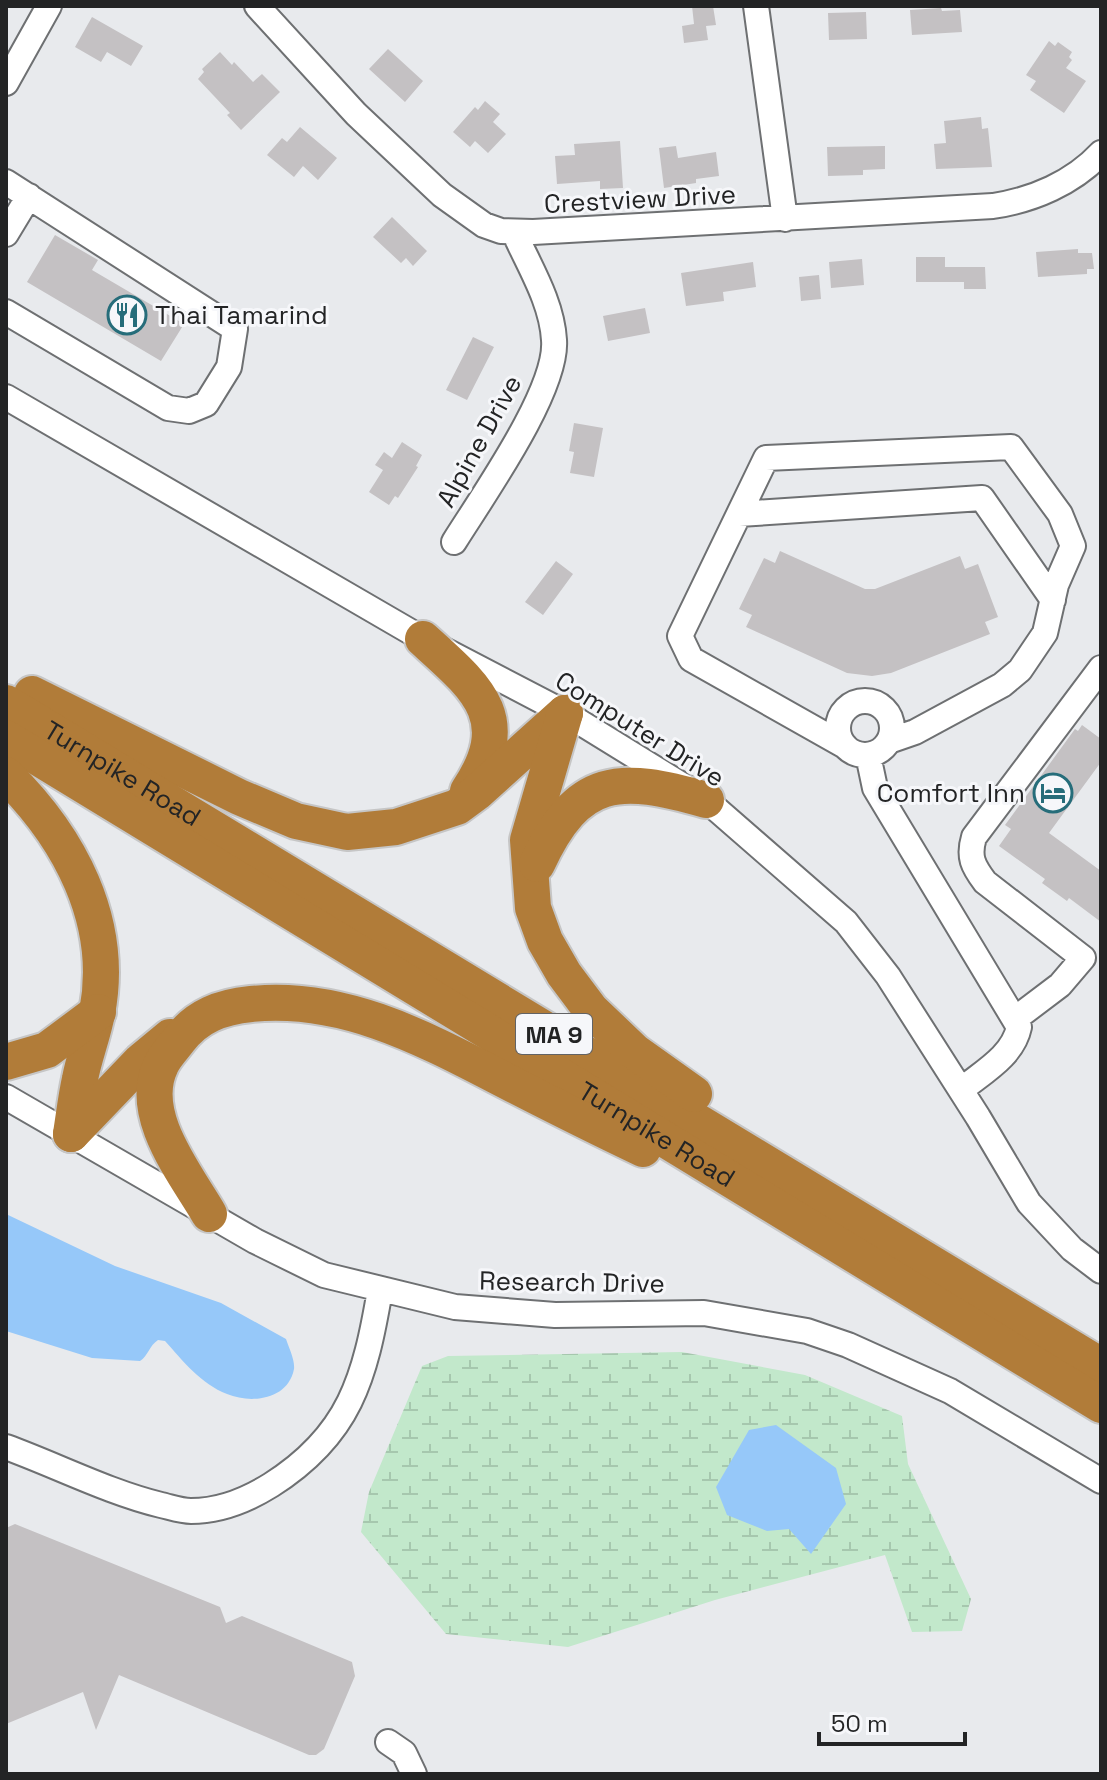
<svg xmlns="http://www.w3.org/2000/svg" width="1107" height="1780" font-family="'Space Grotesk',sans-serif">
<style>
.wetland{fill:url(#wetland-marsh)}
.water{fill:#96c8f9}
.building{fill:#c4c1c3}
.lines{fill:none;stroke-linecap:round;stroke-linejoin:round}
.minor-casing{stroke:#6e7072;stroke-width:28}
.highway-casing{stroke:#c6c6c6;stroke-width:40}
.minor{stroke:#fff;stroke-width:24}
.highway{stroke:#b17c39;stroke-width:36}
.labels{text-anchor:middle;dominant-baseline:central;stroke-width:6;stroke-linejoin:round;paint-order:stroke}
.shield{fill:#f6f7fa;stroke:#626365;stroke-width:2}
.shield-label{font-size:24px;font-weight:bold;fill:#232425}
.street-label{font-size:26px;fill:#232425;stroke:#f6f7fa}
.poi-label{font-size:26px;fill:#232425;stroke:#f6f7fa;text-anchor:start}
</style>
<defs>
<pattern id="wetland-marsh" width="20" height="14" patternUnits="userSpaceOnUse" patternTransform="scale(2)"><rect width="20" height="14" fill="#c2e8cb"/><path d="M1 5h8M5 5V1M11 12h8M15 12V8" fill="none" stroke="#a6c7ae"/></pattern>
</defs>
<rect width="100%" height="100%" fill="#e8eaed"/>
<!-- wetland -->
<path class="wetland" d="M682,1352l123,23 97,41 6,48 63,135 -9,32 -50,1 -27,-77 -170,45 -147,47 -122,-13 -85,-102 8,-40 53,-126 26,-10z"/>
<!-- water -->
<path class="water" d="M6,1214l109,52 106,37 65,36c3,9 9,21 8,30 -6,31 -43,35 -67,25 -26,-10 -44,-33 -62,-53l-7,-1c-9,6 -10,16 -18,21l-48,-3 -86,-27z
M776,1425l60,43 10,36 -35,50 -22,-25 -22,2 -40,-16 -11,-28 33,-57z"/>
<!-- building -->
<path class="building" d="M692,6h21l3,19 -10,1 2,14 -24,3 -2,-17 12,-2z
M941,8l1,3 18,-1 2,22 -50,3 -2,-25z
M866,12l1,27 -38,1 -1,-27z
M92,17l51,29 -12,20 -24,-14 -6,10 -26,-15z
M1049,41l6,5 3,-4 14,10 -3,5 3,3 -6,8 20,13 -22,32 -34,-23 6,-9 -10,-6z
M388,49l35,32 -18,21 -36,-33z
M220,52l12,13 2,-3 19,20 9,-8 18,18 -39,38 -14,-15 3,-2 -32,-34 6,-7 -2,-3z
M485,101l15,13 -7,8 13,12 -18,19 -13,-12 -5,6 -17,-15 22,-25 3,3z
M981,117l1,12 6,-1 4,39 -56,2 -2,-25 12,-1 -2,-22z
M300,127l37,31 -19,22 -15,-14 -9,11 -27,-22 15,-17 5,4z
M620,141l3,47 -23,1v-8l-43,3 -2,-28 20,-1 -1,-11z
M676,146l2,12 38,-6 3,24 -23,3v4l-32,5 -5,-40z
M885,146v23l-22,1v5l-35,1 -1,-29z
M392,217l35,34 -14,15 -7,-8 -5,5 -28,-26z
M55,235l43,25 -6,10 92,54 -23,37 -134,-79z
M1078,249v4h14l2,16h-7v5l-49,3 -2,-25z
M916,257h29v10h40l1,22h-22v-7h-48z
M862,259l2,26 -33,3 -2,-26z
M753,262l3,25 -33,5 1,9 -38,5 -5,-33z
M819,275l2,24 -20,2 -2,-24z
M645,308l5,25 -42,8 -5,-25z
M473,337l21,10 -27,53 -21,-10z
M574,423l29,5 -9,49 -24,-4 4,-21 -5,-1z
M402,442l20,13 -6,11 2,1 -20,31 -3,-2 -6,9 -20,-13 14,-22 -8,-5 9,-13 8,6z
M780,551l85,38h10l85,-33 5,13 13,-5 20,53 -13,5 5,12 -99,39 -19,3 -25,-3 -101,-46 6,-12 -13,-6 25,-51 11,5z
M556,561l17,13 -30,41 -18,-13z
M1082,725l19,14v23l-52,71 52,38v51l-32,-24 -2,3 -25,-18 3,-4 -46,-33 12,-17 -6,-4 70,-96 3,2z
M15,1524l205,83 6,16 16,-7 110,46 3,14 -31,73 -8,6h-7l-190,-80 -23,55 -13,-38 -77,32v-196z"/>
<g class="lines">
<defs>
<path id="minor" d="M257,6l99,108 86,81 42,30 17,6 32,1 460,-26c40,-6 80,-23 108,-53
M756,6l29,213
M6,83l43,-77
M6,182l229,147 -6,38 -23,37 -17,7 -21,-3 -162,-96
M6,234l23,-38
M6,397l417,242 142,74 141,87 140,122 42,54 90,141 51,86 43,46 29,22
M739,514l243,-16 71,102
M454,542c28,-45 104,-152 100,-202 -2,-38 -25,-74 -40,-108
M838 728a27 27 0 1 1 54 0a27 27 0 1 1-54 0Z
M845,746l-154,-87 -11,-23 86,-178 245,-11 49,67 13,32 -17,39 -11,48 -25,37 -18,15 -87,47 -26,9
M868,755l7,33 144,239c-6,29 -36,45 -58,63
M1015,1019l45,-34 23,-27 -98,-76c-12,-16 -17,-25 -11,-45l127,-169
M6,1097l249,144 69,34 131,32 100,8 149,-2 103,18 41,14 102,46 151,90
M6,1447c52,19 102,45 155,58 9,2 20,6 30,6 29,0 56,-11 80,-26 79,-50 94,-107 109,-195
M388,1742l16,11 10,21"/>
<g id="highway">
<path d="M423,639c53,48 94,79 45,152"/>
<path d="M32,694l207,103 57,24 51,11 49,-5 61,-20 19,-14 89,-80"/>
<path id="s1" d="M6,703l1095,663"/>
<path d="M565,713l-37,127 5,68 12,33 19,33 27,36 44,42 59,42"/>
<path id="s2" d="M6,738l1095,667"/>
<path d="M6,775c63,62 109,146 91,238 -4,22 -13,44 -17,66 -4,18 -6,36 -9,55"/>
<path d="M537,864c41,-89 82,-89 169,-64"/>
<path d="M6,1062l41,-12 51,-38"/>
<path d="M71,1134l70,-73 29,-24"/>
<path d="M209,1214c-24,-41 -72,-100 -48,-149 4,-9 12,-17 18,-25 18,-24 42,-33 72,-36 98,-10 183,40 267,83 41,21 83,42 125,62"/>
</g>
</defs>
<!-- minor casing -->
<use href="#minor" class="minor-casing"/>
<!-- highway casing -->
<use href="#highway" class="highway-casing"/>
<!-- minor -->
<use href="#minor" class="minor"/>
<!-- highway -->
<use href="#highway" class="highway"/>
</g>
<!-- icons -->
<defs>
<symbol id="restaurant-ring" viewBox="-11 -11 22 22"><circle r="9.5" fill="#f6f7fa" stroke="#266d7a" stroke-width="1.5"/><path d="M-5-6h1v4h1v-4h1v4h1v-4h1v5L-1.5 .5V6h-2V.5L-5-1ZM5-6V6H3V1.5H1.5Q1.5-4 5-6Z" fill="#266d7a"/></symbol>
<symbol id="hotel-ring" viewBox="-11 -11 22 22"><circle r="9.5" fill="#f6f7fa" stroke="#266d7a" stroke-width="1.5"/><path d="M-6-4.5h1.5V1H6V5H4.5V3h-9V5H-6ZM-4 0a1.8 1.8 0 1 1 3.6 0ZM.5 0V-2.5h3Q6-2.5 6 0Z" fill="#266d7a"/></symbol>
</defs>
<g fill-rule="evenodd">
<use href="#restaurant-ring" x="105" y="293" width="44" height="44"/>
<use href="#hotel-ring" x="1031" y="771" width="44" height="44"/>
</g>
<g class="labels">
<!-- shield labels -->
<rect class="shield" x="516" y="1014" width="76" height="40" rx="6"/>
<g class="shield-label">
<text x="554" y="1034">MA 9</text>
</g>
<!-- street labels -->
<g class="street-label">
<text transform="translate(640 199) rotate(-3)">Crestview Drive</text>
<text transform="translate(479 441) rotate(-61)">Alpine Drive</text>
<text transform="translate(640 729) rotate(32)">Computer Drive</text>
<text stroke="none"><textPath href="#s1" startOffset="136">Turnpike Road</textPath></text>
<text stroke="none"><textPath href="#s2" startOffset="762">Turnpike Road</textPath></text>
<text transform="translate(572 1282) rotate(1)">Research Drive</text>
</g>
<!-- poi labels -->
<g class="poi-label">
<text x="155" y="315">Thai Tamarind</text>
<text x="1025" y="793" text-anchor="end">Comfort Inn</text>
</g>
</g>
<!-- border -->
<rect width="1107" height="1780" fill="none" stroke="#232425" stroke-width="16"/>
<!-- scale -->
<path d="M819 1732v12h146v-12" fill="none" stroke="#232425" stroke-width="4"/>
<text x="831" y="1732" font-size="24" fill="#232425" stroke="#f6f7fa" stroke-width="6" paint-order="stroke">50 m</text>
</svg>
